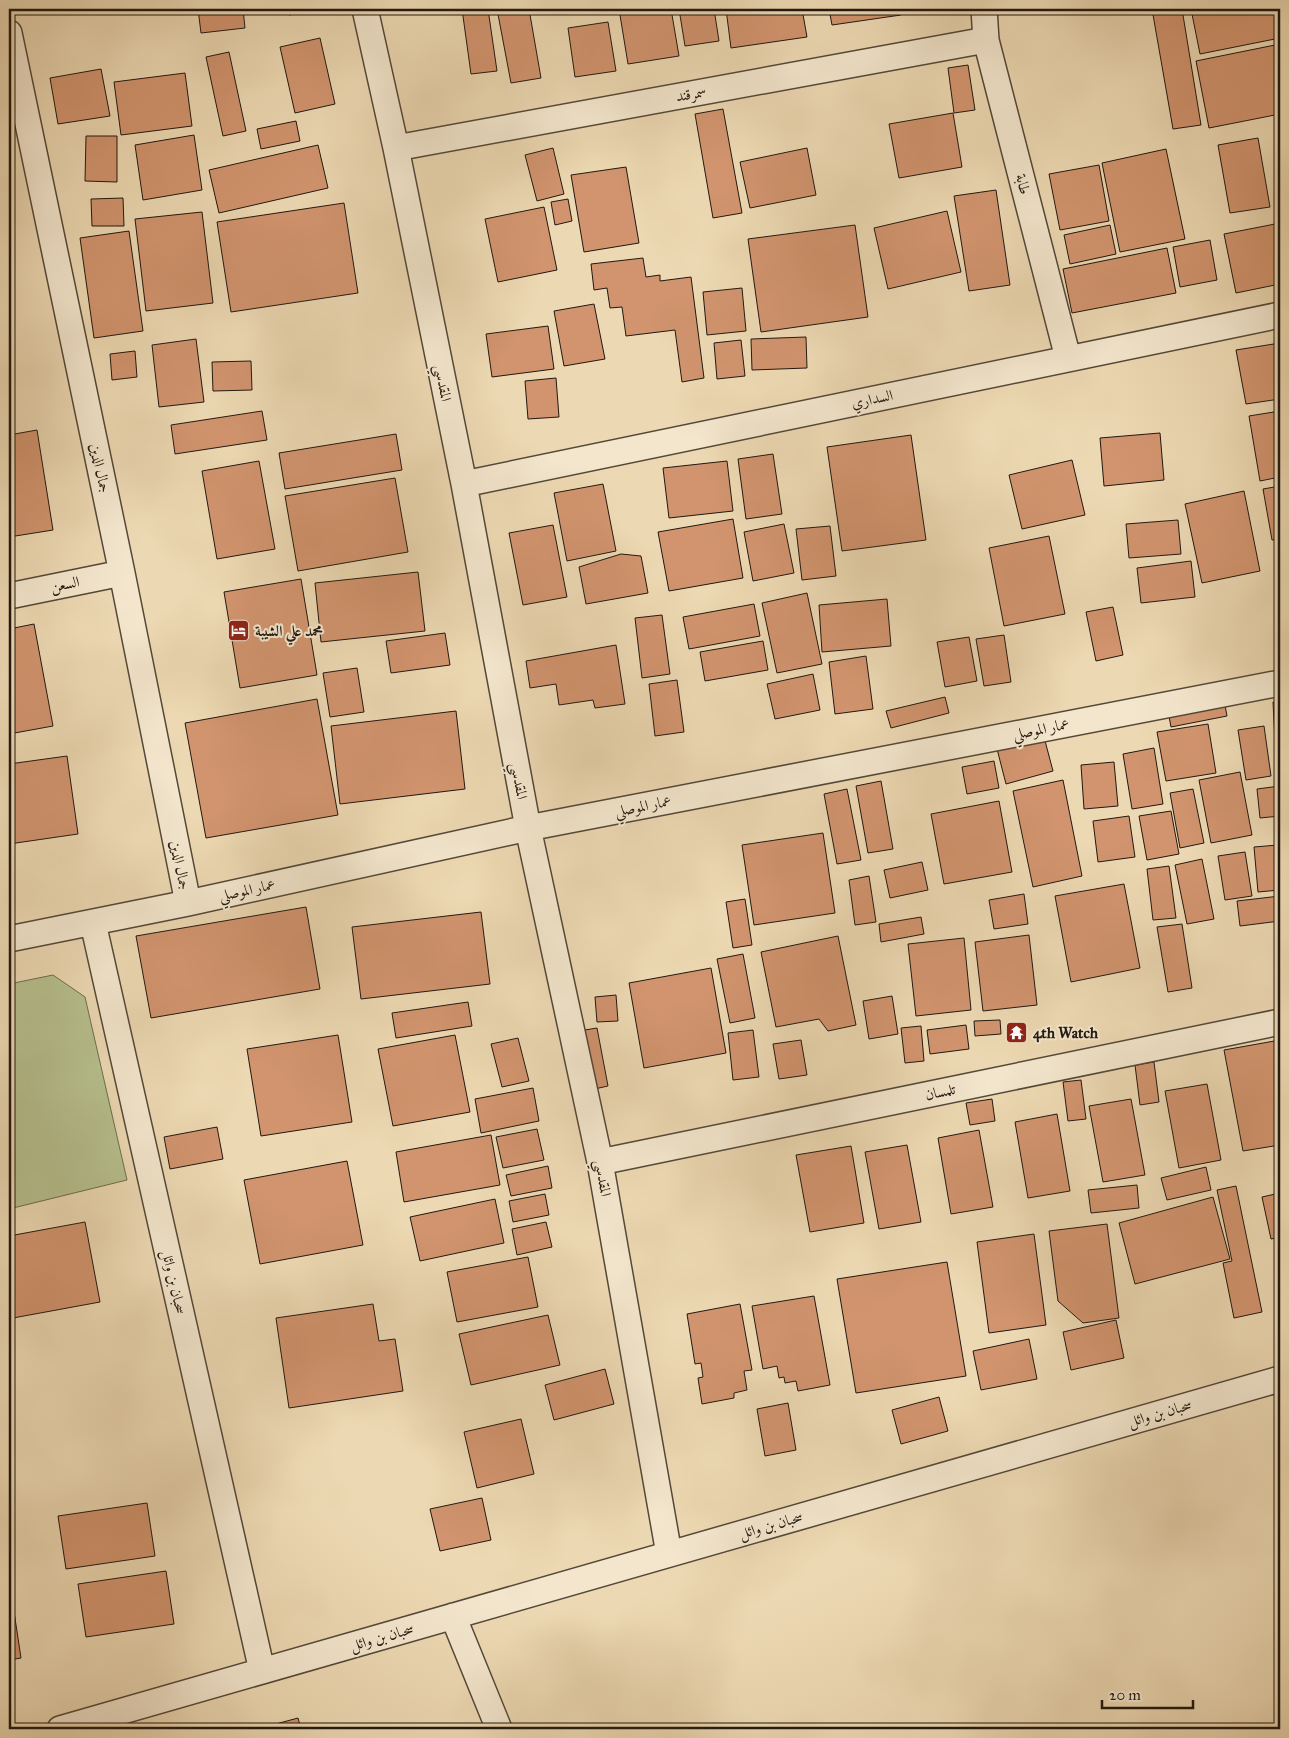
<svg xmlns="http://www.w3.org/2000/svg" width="1289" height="1738" font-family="'IM FELL Great Primer',Amiri,serif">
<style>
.green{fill:#b6bf8d;stroke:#6c6c4e}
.building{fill:#d1946e;stroke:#211810}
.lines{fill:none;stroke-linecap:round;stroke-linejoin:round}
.minor-casing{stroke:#544838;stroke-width:28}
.minor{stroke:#f3e6cd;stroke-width:25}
.labels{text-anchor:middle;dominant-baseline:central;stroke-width:4;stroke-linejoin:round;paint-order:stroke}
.street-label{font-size:15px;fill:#211810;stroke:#f3e6cd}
.poi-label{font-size:15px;font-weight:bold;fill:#211810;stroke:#f3e6cd;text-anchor:start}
</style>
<rect width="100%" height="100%" fill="#ecd8b2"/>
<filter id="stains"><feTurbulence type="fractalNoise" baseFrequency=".004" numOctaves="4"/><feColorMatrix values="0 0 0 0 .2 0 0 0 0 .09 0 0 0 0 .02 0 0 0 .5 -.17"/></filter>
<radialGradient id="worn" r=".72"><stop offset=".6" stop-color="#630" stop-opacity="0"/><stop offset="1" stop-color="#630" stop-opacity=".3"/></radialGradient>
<!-- green -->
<path class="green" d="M53,975l32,22 42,183 -118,29v-225z"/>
<!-- building -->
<path class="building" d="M198,9h45l2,19 -44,5z
M288,9h27v1l-26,5z
M462,9h26l9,62 -26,3z
M497,9h32l12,69 -30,5z
M619,9h52l8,47 -51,8z
M679,9h35l5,32 -34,5z
M726,9h76l5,28 -76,11z
M829,9h71l1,6 -69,10z
M1049,9h19l-18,3z
M1152,9h30l19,116 -28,4z
M1218,9h59l3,17v12l-80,16 -8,-40z
M608,22l8,49 -41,6 -7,-49z
M320,38l15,66 -40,9 -15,-66z
M1280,44v70l-71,14 -13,-67z
M229,52l17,79 -23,5 -17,-79z
M968,65l7,45 -21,3 -6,-45z
M101,69l9,47 -52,8 -8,-46z
M185,73l7,53 -71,9 -7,-53z
M723,109l19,104 -29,5 -18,-104z
M953,113l9,54 -63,11 -10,-54z
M296,121l4,20 -39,8 -4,-20z
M194,135l8,55 -59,10 -8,-55z
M86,136h31v46l-32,-1z
M1258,138l12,69 -40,6 -12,-68z
M318,145l10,43 -109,25 -10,-43z
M553,148l11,46 -27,7 -12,-46z
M807,148l9,47 -66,13 -10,-46z
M1166,149l19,90 -65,13 -18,-89z
M1099,165l10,56 -49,9 -11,-56z
M626,167l13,76 -55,9 -13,-77z
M996,190l14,95 -41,6 -15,-95z
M123,198l1,28h-32l-1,-27z
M568,199l4,22 -17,4 -4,-23z
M344,203l14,90 -127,19 -14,-90z
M544,207l13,63 -59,12 -13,-63z
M947,211l14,61 -73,17 -14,-61z
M202,212l11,91 -67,8 -11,-92z
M1280,223v61l-44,9 -12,-59z
M855,225l13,92 -107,15 -13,-93z
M1110,225l6,29 -46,10 -6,-29z
M129,231l14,100 -49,7 -14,-100z
M1210,240l7,40 -37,7 -7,-40z
M1167,248l9,45 -104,20 -9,-44z
M643,258l3,19 14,-2v6l31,-4 13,101 -22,4 -7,-52 -49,6 -4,-29 -12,1 -3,-20 -13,2 -3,-26z
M742,288l4,43 -39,4 -4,-43z
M594,304l11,55 -41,7 -10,-55z
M548,326l6,43 -62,8 -6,-43z
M806,337l1,31 -55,2 -1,-31z
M196,339l8,63 -45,5 -7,-62z
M741,340l4,36 -28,3 -3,-36z
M1280,343v56l-34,5 -10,-54z
M135,351l2,26 -25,3 -2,-26z
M251,361l1,29 -39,1 -1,-29z
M556,378l3,39 -31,2 -3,-38z
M262,411l5,29 -92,14 -4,-29z
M1280,411v66l-20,4 -11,-65z
M37,430l16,100 -44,7v-102z
M1160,433l4,47 -60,6 -4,-48z
M396,434l6,36 -117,19 -6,-36z
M911,435l15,105 -84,11 -15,-104z
M773,454l9,60 -36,5 -8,-60z
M1072,460l13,55 -63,14 -13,-54z
M259,461l16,88 -58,10 -15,-88z
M727,461l6,50 -64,7 -6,-50z
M395,478l13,74 -110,19 -13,-75z
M603,484l13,67 -49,10 -13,-68z
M1280,486v53l-8,1 -9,-51z
M1244,491l16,80 -58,12 -17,-79z
M733,519l10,59 -74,13 -11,-59z
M1178,520l3,34 -52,4 -3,-34z
M784,524l10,49 -41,8 -9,-49z
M553,525l14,72 -44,8 -14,-72z
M830,526l6,50 -34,4 -6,-51z
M1049,536l16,78 -61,12 -15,-78z
M621,554l20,2 7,37 -62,11 -7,-37z
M1191,561l4,36 -54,6 -4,-35z
M418,572l7,59 -104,11 -6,-59z
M301,579l16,96 -77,13 -16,-96z
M807,593l15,71 -45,9 -15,-70z
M887,599l4,47 -69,6 -3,-47z
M754,604l6,32 -71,13 -6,-32z
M1113,607l10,48 -27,6 -10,-49z
M662,615l8,59 -28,4 -7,-60z
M34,624l19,102 -44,8v-105z
M445,633l5,32 -59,8 -5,-32z
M1004,635l7,47 -27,4 -8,-47z
M969,637l8,44 -32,6 -8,-45z
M763,641l5,29 -63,11 -5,-29z
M616,645l9,59 -30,4 -2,-8 -34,5 -3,-21 -26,4 -4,-27z
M866,656l7,53 -38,5 -6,-52z
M357,668l7,44 -34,5 -7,-44z
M813,674l7,36 -45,9 -8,-35z
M677,680l7,52 -29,4 -6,-52z
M945,697l4,16 -58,15 -5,-17z
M317,699l21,116 -132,23 -21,-115z
M1224,700l3,16 -56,11 -3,-16z
M1273,702h7v58h-4z
M456,711l9,78 -125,15 -9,-78z
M1208,724l8,49 -50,8 -9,-49z
M1264,726l7,50 -25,4 -8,-50z
M1044,737l9,34 -47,13 -9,-35z
M1154,748l9,56 -31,5 -9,-55z
M67,756l11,78 -69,10v-80z
M994,761l5,27 -32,6 -5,-27z
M1114,762l4,44 -34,3 -3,-44z
M1240,772l12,63 -41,8 -12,-63z
M1063,780l19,96 -49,11 -20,-96z
M881,781l12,68 -25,4 -12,-67z
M1280,786v30l-20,2 -3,-29z
M847,789l14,71 -24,4 -13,-70z
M1193,789l11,54 -24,5 -10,-55z
M999,801l13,71 -68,12 -13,-70z
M1171,811l8,43 -32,6 -8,-44z
M1129,816l6,41 -37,5 -5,-41z
M823,833l12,80 -81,12 -12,-80z
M1278,845l2,45 -22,2 -4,-45z
M1245,852l7,44 -27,4 -7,-44z
M1202,859l12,60 -27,5 -12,-59z
M922,862l6,28 -38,8 -6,-28z
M1169,866l7,52 -23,2 -6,-51z
M869,876l7,46 -21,3 -6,-45z
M1124,884l16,84 -69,14 -16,-86z
M1024,894l4,30 -34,5 -5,-29z
M1280,896v25l-40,5 -3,-25z
M745,899l7,46 -19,3 -7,-46z
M306,907l14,82 -169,29 -15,-82z
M481,912l9,72 -129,15 -9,-72z
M921,917l3,17 -43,8 -2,-18z
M1182,924l10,64 -24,4 -11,-65z
M1029,935l8,70 -54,6 -8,-69z
M838,936l18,89 -28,6 -9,-12 -43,8 -15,-75z
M964,938l7,72 -55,6 -8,-72z
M743,954l12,64 -25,5 -13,-64z
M711,968l15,85 -82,15 -15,-85z
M616,995l2,26 -21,1 -2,-25z
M892,996l6,38 -29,5 -6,-38z
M468,1002l4,24 -76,12 -4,-25z
M1000,1020l1,14 -26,2 -1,-15z
M966,1025l3,24 -39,5 -3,-24z
M921,1026l3,35 -19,2 -4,-35z
M597,1028l11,58 -18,4 -11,-59z
M753,1030l6,47 -26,3 -5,-47z
M338,1035l14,87 -91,14 -14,-87z
M455,1035l15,77 -77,14 -15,-77z
M518,1038l11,43 -27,6 -11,-43z
M801,1040l6,35 -28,4 -6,-35z
M1280,1040v105l-37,6 -19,-101z
M1154,1062l5,40 -19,3 -5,-40z
M1081,1080l5,39 -18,2 -5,-39z
M1207,1084l14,76 -42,8 -14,-77z
M533,1088l6,33 -58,12 -6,-34z
M992,1099l3,22 -25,4 -4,-22z
M1131,1099l14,76 -42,7 -14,-76z
M1057,1114l13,77 -42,7 -13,-76z
M217,1127l6,32 -53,10 -6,-32z
M537,1129l7,31 -41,8 -7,-31z
M979,1130l14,77 -42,7 -13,-76z
M491,1135l9,50 -96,17 -8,-50z
M907,1145l14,77 -42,7 -14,-77z
M851,1146l13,77 -54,9 -14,-77z
M347,1161l16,84 -103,19 -16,-84z
M548,1166l4,22 -41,8 -5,-21z
M1206,1167l5,23 -44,10 -6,-22z
M1137,1185l2,23 -48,5 -3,-23z
M1236,1186l26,126 -28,6 -11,-55 9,-2 -15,-71z
M1280,1193v44l-9,2 -9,-42z
M545,1194l4,21 -36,7 -4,-21z
M1213,1197l17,62 -95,25 -16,-61z
M495,1199l9,44 -84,18 -10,-44z
M85,1222l15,80 -87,16 -4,-20v-62z
M546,1222l6,25 -35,8 -5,-26z
M1107,1224l12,94 -36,5 -25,-22 -9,-70z
M1034,1234l12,91 -57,8 -12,-91z
M528,1257l10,50 -81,15 -10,-50z
M947,1262l19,114 -110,17 -19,-114z
M814,1296l16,89 -32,6 -2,-10 -11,2 -1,-6 -5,1 -2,-12 -14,3 -11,-63z
M373,1304l6,37 16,-2 8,52 -114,17 -13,-90z
M740,1304l12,66 -8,1 3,19 -13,3v5l-32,6 -4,-26 5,-1 -2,-14 -6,1 -8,-50z
M548,1315l12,50 -89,20 -12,-51z
M1116,1320l8,38 -53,12 -8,-38z
M1029,1339l8,40 -56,11 -8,-39z
M605,1369l9,35 -60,16 -9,-35z
M939,1397l9,34 -47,13 -9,-34z
M788,1403l8,47 -31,6 -8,-47z
M521,1419l13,55 -57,14 -13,-56z
M482,1498l9,42 -51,11 -10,-42z
M147,1503l8,53 -89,13 -8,-53z
M166,1571l8,53 -88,13 -8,-53z
M9,1605h4l8,53 -12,2z
M298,1718l3,11h-39l-1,-1z"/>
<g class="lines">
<defs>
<path id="minor" d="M365,9l31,139 68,336 64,344 72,334 69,392
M984,9l2,31 82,318
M9,33l113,540 66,330
M396,148l590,-108
M464,484l816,-169
M9,596l113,-23
M93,923l169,748
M9,939l179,-36 340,-75 752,-145
M600,1162l680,-140
M453,1616l46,113
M60,1729l1220,-350"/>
</defs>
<!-- minor casing -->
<use href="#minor" class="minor-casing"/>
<!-- minor -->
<use href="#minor" class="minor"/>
</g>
<!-- icons -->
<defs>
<symbol id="hotel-square" viewBox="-11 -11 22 22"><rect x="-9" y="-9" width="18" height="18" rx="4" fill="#8f2418" stroke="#f3e6cd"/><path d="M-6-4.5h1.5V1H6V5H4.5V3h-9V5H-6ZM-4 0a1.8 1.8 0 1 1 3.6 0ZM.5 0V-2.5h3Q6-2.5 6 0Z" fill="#fff"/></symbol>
<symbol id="temple-square" viewBox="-11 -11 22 22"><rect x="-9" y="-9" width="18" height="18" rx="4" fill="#8f2418" stroke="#f3e6cd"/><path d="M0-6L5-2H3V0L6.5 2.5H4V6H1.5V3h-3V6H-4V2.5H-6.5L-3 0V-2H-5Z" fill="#fff"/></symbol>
</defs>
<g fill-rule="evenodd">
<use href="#hotel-square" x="226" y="618" width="25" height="25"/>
<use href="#temple-square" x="1004" y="1020" width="25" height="25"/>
</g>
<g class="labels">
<!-- street labels -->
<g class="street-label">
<text transform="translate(691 94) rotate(-10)">سمرقند</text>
<text transform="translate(1023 184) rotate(76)">طابة</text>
<text transform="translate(443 383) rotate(79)">المقدسي</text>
<text transform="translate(872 399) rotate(-12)">السداري</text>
<text transform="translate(100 468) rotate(78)">جمال الدين</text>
<text transform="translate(65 584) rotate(-11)">السعن</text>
<text transform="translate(1041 729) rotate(-11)">عمار الموصلي</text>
<text transform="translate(519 781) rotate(79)">المقدسي</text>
<text transform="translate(643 806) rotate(-11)">عمار الموصلي</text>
<text transform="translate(180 865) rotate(79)">جمال الدين</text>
<text transform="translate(247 890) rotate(-12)">عمار الموصلي</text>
<text transform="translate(940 1092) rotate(-12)">تلمسان</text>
<text transform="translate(603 1178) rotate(80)">المقدسي</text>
<text transform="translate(174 1282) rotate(77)">سحبان بن وائل</text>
<text transform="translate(1160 1413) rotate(-16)">سحبان بن وائل</text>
<text transform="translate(771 1525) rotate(-16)">سحبان بن وائل</text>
<text transform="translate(382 1637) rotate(-16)">سحبان بن وائل</text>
</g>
<!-- poi labels -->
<g class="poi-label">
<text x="255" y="631">محمد علي الشيبة</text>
<text x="1033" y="1033">4th Watch</text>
</g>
</g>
<!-- margin -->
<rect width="1289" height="1738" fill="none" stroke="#ecd8b2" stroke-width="30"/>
<rect x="10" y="10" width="1269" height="1718" fill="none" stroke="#211810" stroke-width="2.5"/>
<rect x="15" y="15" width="1259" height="1708" fill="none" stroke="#211810"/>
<!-- scale -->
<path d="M1102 1700v8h91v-8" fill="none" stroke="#211810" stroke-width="2.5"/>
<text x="1109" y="1700" font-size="15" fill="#211810" stroke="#f3e6cd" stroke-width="4" paint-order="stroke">20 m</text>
<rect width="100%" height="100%" filter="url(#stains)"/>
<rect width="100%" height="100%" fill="url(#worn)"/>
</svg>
